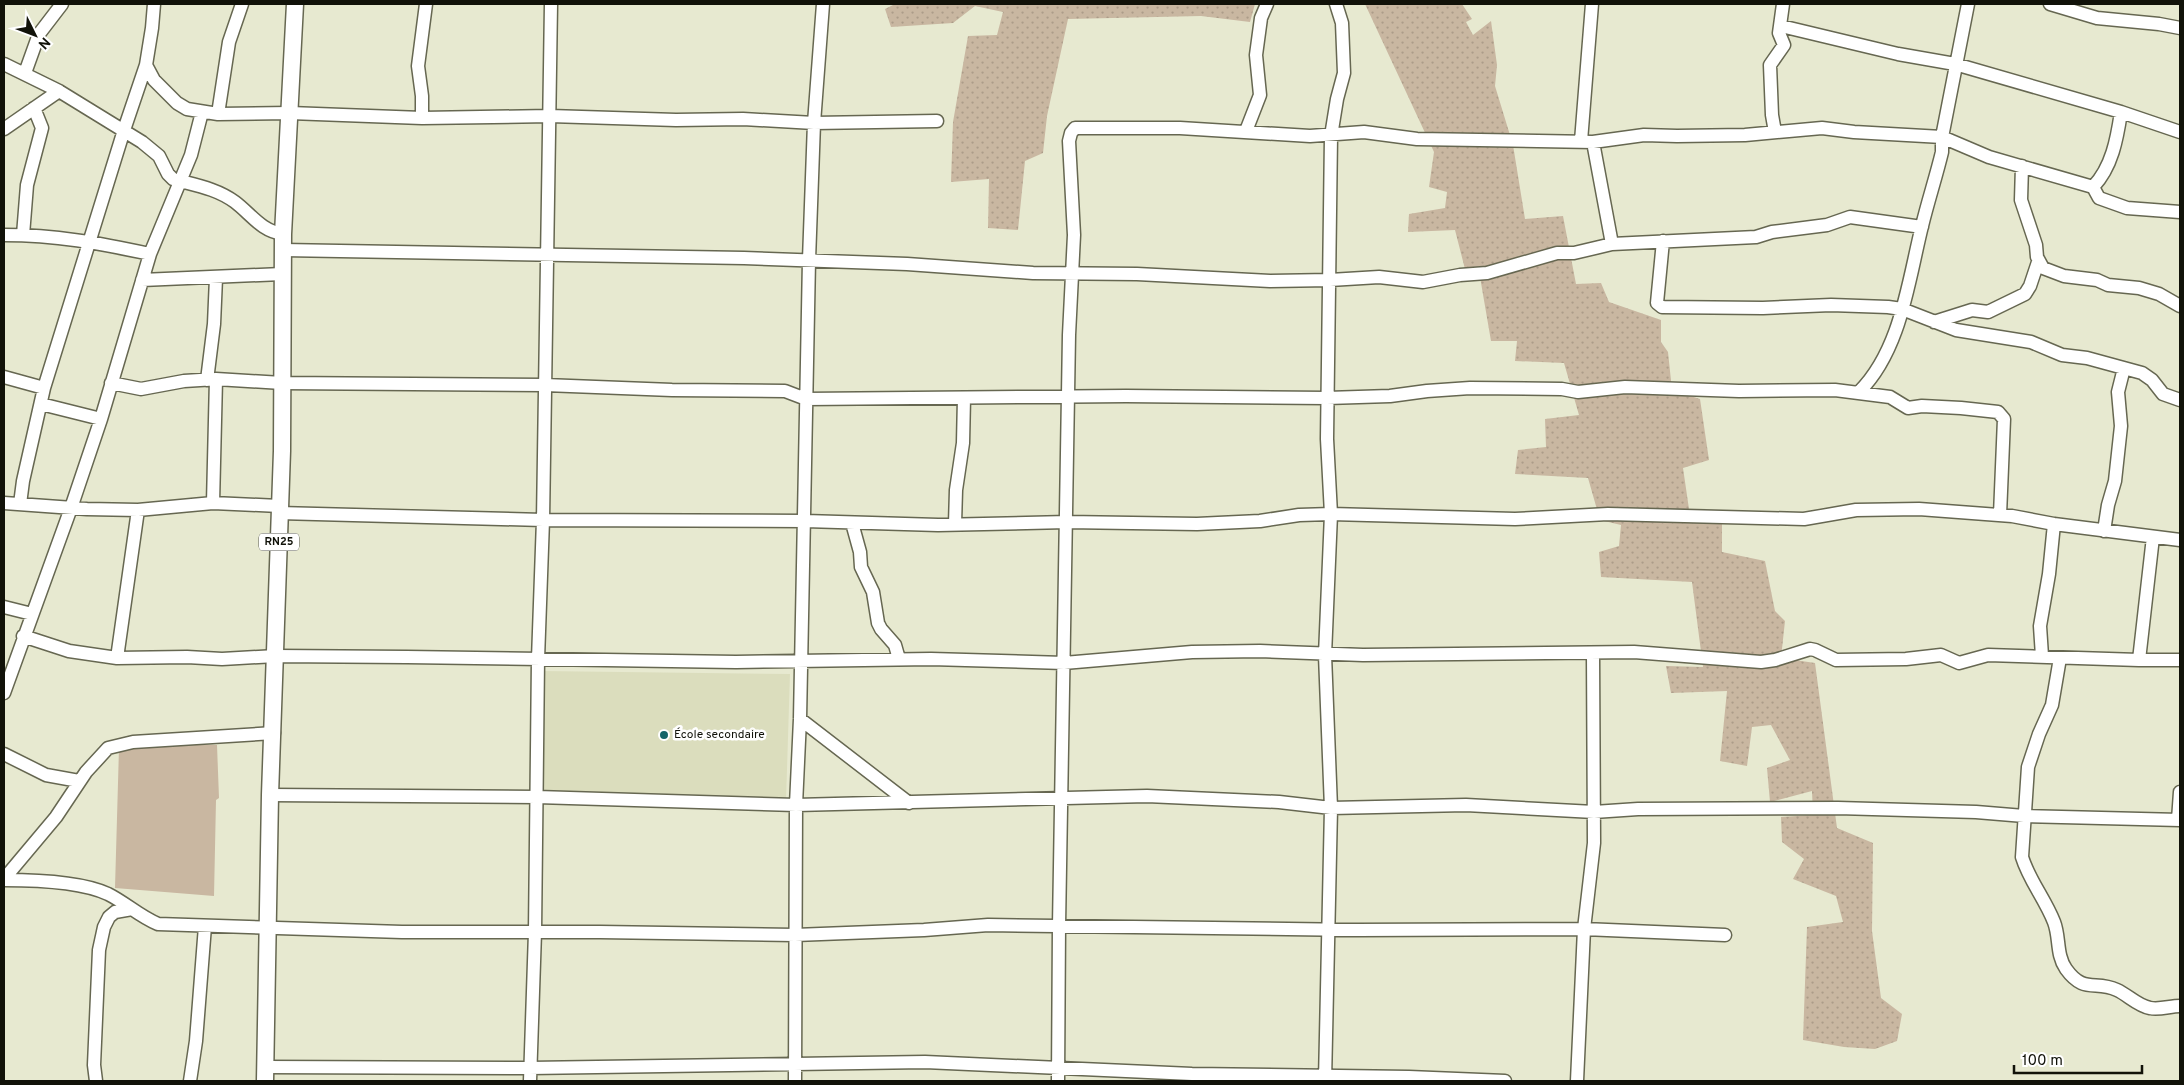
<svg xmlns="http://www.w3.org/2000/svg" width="2184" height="1085" font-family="Overpass,sans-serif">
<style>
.built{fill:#dbddbd}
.grass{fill:url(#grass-dots)}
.pitch{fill:#c9b7a1}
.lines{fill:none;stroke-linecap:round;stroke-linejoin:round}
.minor-casing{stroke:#666751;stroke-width:15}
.major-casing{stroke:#666751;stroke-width:19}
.minor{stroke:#fff;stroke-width:12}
.major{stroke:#fff;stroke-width:16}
.poi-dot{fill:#146468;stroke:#fff;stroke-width:2}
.labels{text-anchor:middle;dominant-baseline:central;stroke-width:5;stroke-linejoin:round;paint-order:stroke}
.shield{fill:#fff;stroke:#585953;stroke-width:1}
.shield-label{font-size:11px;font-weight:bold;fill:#111209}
.poi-label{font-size:12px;fill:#111209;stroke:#fff;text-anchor:start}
</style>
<defs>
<pattern id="grass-dots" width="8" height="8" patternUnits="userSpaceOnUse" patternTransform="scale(1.25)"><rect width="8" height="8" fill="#c9b7a1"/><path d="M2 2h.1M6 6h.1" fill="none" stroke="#ac9c89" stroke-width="1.8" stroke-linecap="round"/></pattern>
</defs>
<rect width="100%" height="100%" fill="#e7e9d0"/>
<!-- built -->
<path class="built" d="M540,671l250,3 -4,127 -248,-5z"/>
<!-- grass -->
<path class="grass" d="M895,4h360l-5,18 -49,-6 -133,3 -21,97 -4,37 -18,8 -7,69 -30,-2 1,-49 -38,3 2,-60 15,-86 29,-1 6,-23 -28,-6 -22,17 -62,4 -6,-18z
M1365,4h97l10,15 -6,3 7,13 18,-14 6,44 -2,21 18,59 12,74 38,-3 13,68 25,-1 8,19 52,18v22l7,10 4,38 28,9 9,61 -26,8 6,41 33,4v39l43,9 10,50 10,10 -4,37 34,5 22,165 36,15 -1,88 9,67 21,16 -5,27 -22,8 -31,-2 -41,-7 4,-113 36,-5 -7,-26 -43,-17 11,-20 -22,-17 -1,-25 32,-2 -1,-24 -42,11 -3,-34 23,-8 -19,-35 -19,2 -5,39 -27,-5 7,-70 -56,2 -5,-27 37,1 -11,-85 -91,-5 -2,-25 20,-6 2,-21 -21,-5 -12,-42 -73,-4 3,-24 28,-3 -1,-28 34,-4 -15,-52 -49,-2 2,-20h-26l-11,-64 -14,-4 -11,-43 -47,2 1,-18 36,-6 2,-16 -18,-5 5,-35z"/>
<!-- pitch -->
<path class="pitch" d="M138,743l79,2 2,53 -3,2 -2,96 -99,-8 4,-140z"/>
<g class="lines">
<defs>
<path id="minor" d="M2050,4l47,14 62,6 21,4
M1781,26l117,28 57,10 166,48 59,20
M4,64l55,27 83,51 17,14 9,18 5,5c21,6 43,9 62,23 16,12 26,29 48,32
M146,65l8,15 23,23 10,6 31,5 72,-1 132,5 128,-2 126,4 67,-1 71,4 123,-2
M25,73l14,-39 23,-30
M218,114l11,-72 13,-38
M422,118v-22l-4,-30 8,-62
M4,129l55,-38
M1246,131l14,-36 -4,-40 5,-37 6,-14
M1775,132l-3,-17 -2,-50 14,-20 -5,-12 4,-29
M1581,141l11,-137
M1593,142l19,102
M2022,166l-1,34 15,45 1,12 6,11 21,8 33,4 11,5 31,3 20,6 21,12
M2093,187l6,11 28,10 53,4
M2093,187c19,-20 24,-48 28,-75
M4,235c52,0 95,8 146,19
M23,235l4,-50 15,-57 -8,-20
M1663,241l-6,62 5,4 101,1 68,-3 57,2 14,2 54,21 75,12 31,13 25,3 55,15 10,7 11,14 17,6
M283,250l461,8 163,6 126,9 104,1 133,7 60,-1 49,-3 44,5 37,-7 27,-2 70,-20h17l38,-9 144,-7 16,-5 55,-7 23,-8 72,10
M142,280l140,-6
M1934,322l38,-12 16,2 37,-18 5,-8 8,-24
M4,377l40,11
M207,380l7,-56 2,-46
M111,383l30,6 43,-8 32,-2 66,4 263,2 127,5 113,1 21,8 320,-3 201,2 63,-2 37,-5 43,-3 92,1 16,3 47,-5 114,4 96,-1 55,7 18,11 14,-2 39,2 37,4 6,7 -4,96
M1859,392c42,-42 49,-110 63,-166 6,-25 14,-49 20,-74v-15l26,-133
M41,404l60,15
M4,503l83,6 51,1 75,-7 66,3
M213,503l3,-124
M20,504l3,-23 21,-93 80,-258 22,-65 6,-37 2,-24
M279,513l264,7 262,1 133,4 129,-3 130,2 63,-3 39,-6 32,-1 184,5 93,-5 196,5 52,-9 63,-1 93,7 42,8 126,16
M852,523l8,29 1,15 12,25 5,31 3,6 14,16 4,14
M955,524l1,-34 7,-47 1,-45
M2104,531l4,-26 7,-24 6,-55 -3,-34 6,-24
M4,607l28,7
M23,636l46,15 48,7 70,-1 35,2 54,-3 131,1 329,5 195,-3 133,4 128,-11 68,-1 103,4 271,-3 127,10 14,-2 35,-11 5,1 21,10 70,-1 35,-4 18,8 29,-8 151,5h41
M2042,656l-2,-30 9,-52 5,-50
M117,658l21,-148
M2060,658l-8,47 -13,29 -11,33 -6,90c7,23 23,42 32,65 6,15 2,33 12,47 18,25 29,11 51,21 11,5 21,16 33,18 10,2 20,-2 30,-2
M2139,660l14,-123
M4,693l67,-185 30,-89 49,-165 41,-99 11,-43
M800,719l109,84
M4,754l42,21 33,6
M270,795l267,2 259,8 351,-9 132,6 52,6 135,-3 128,7 44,-3 200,-1 138,4 48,4 156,4
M2178,820l2,-28
M4,879l52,-62 30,-45 22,-24 25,-6 141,-9
M4,880c30,0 76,1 104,14 18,9 31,22 50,30l244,8h198l195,3 129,-5 64,-5 370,5 226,-1 141,6
M266,1067l264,1 395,-6 267,12 217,3 96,4
M96,1081l-2,-16 5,-115 5,-23 5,-10 6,-5 17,-3
M190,1081l6,-40 9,-115
M530,1081l5,-149 3,-273 5,-139 8,-516
M795,1081l1,-276 4,-86 9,-459 5,-137 9,-119
M1058,1081l1,-155 10,-591 5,-100 -5,-94 2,-8 4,-5h105l130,8 54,-4 53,7 176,3 51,-7 33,1 68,-1 77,-7 32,4 88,5 47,20 104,30
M1325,1081l6,-273 -6,-153 6,-141 -4,-75 4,-303 6,-37 7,-26 -2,-50 -6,-19
M1577,1081l7,-152 10,-86 -1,-189"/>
<path id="major" d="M265,1081l5,-286 12,-344 1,-217 12,-230"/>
</defs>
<!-- minor casing -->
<use href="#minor" class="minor-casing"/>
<!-- major casing -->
<use href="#major" class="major-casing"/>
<!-- minor -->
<use href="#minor" class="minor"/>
<!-- major -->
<use href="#major" class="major"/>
</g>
<!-- markers -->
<circle class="poi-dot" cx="664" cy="735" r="5"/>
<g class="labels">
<!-- shield labels -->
<rect class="shield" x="259" y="533.5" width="40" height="17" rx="4"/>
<g class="shield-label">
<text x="279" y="542">RN25</text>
</g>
<!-- poi labels -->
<g class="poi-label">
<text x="674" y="735">École secondaire</text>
</g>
</g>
<!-- border -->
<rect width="2184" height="1085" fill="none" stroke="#111209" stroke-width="10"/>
<!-- north arrow -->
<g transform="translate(35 35) rotate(132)" stroke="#ffffff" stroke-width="4" paint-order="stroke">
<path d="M0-4L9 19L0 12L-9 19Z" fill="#111209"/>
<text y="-8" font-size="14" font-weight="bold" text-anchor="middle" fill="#111209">N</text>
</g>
<!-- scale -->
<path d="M2014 1065v8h128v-8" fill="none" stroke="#111209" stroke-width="2.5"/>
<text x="2022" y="1065" font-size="15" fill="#111209" stroke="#ffffff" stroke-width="4" paint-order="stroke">100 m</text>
</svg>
